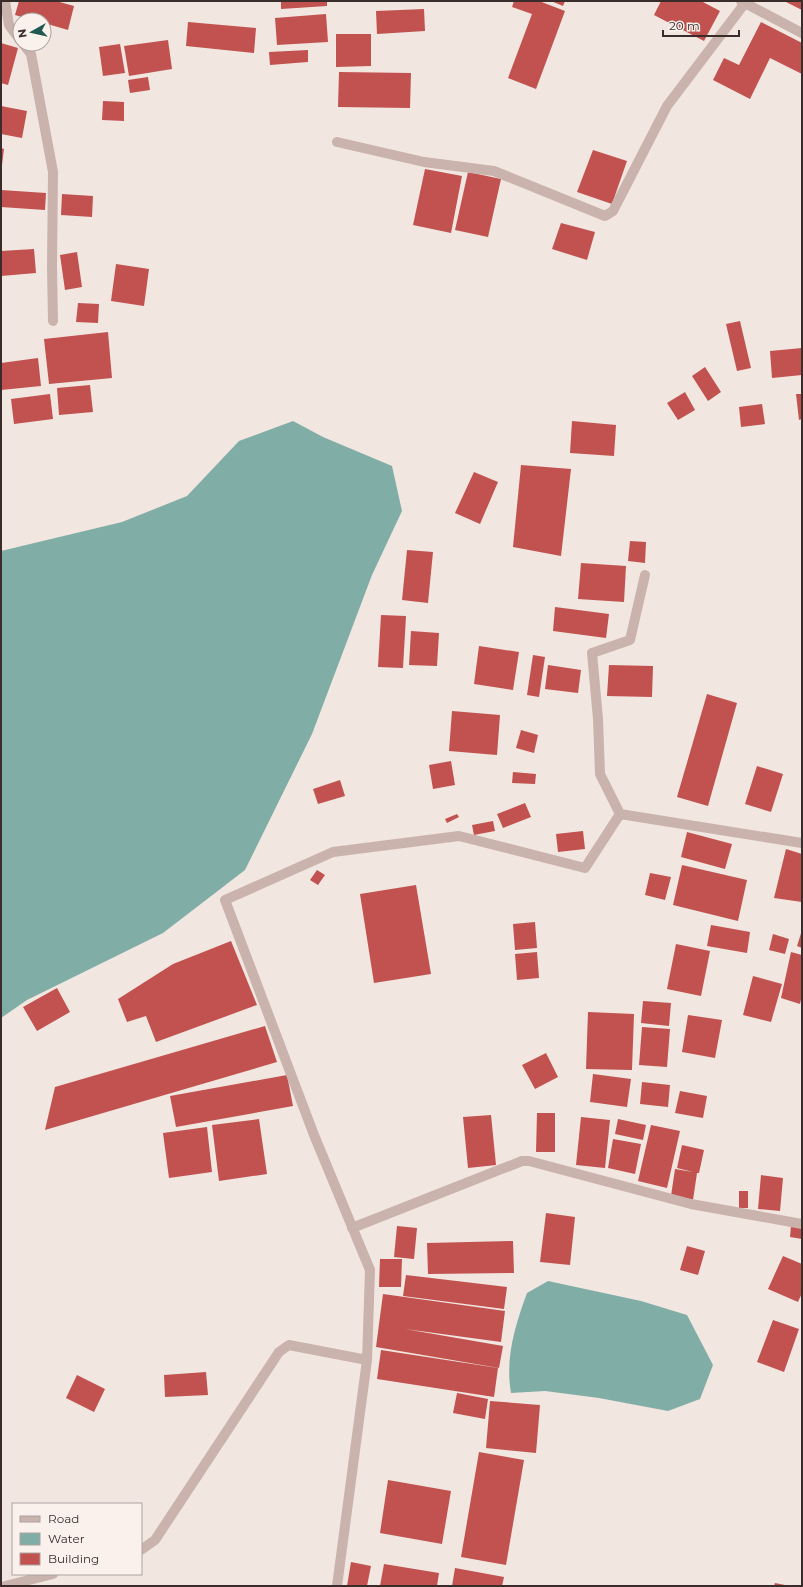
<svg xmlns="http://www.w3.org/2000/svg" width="803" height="1587" font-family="Montserrat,sans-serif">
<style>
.water{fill:#80aea6}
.building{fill:#c1524f}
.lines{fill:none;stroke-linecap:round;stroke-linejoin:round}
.minor{stroke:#cab3ac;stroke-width:10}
</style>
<rect width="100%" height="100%" fill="#f2e6e0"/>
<!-- water -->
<path class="water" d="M293,421l30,16 69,29 10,45 -30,64 -60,159 -67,136 -82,63 -136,67 -26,18v-467l121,-29 65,-26 52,-55z
M548,1281l93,20 46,14 26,50 -13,34 -32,12 -69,-13 -54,-7 -34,2c-6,-35 4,-67 16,-100z"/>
<!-- building -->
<path class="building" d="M19,1h37l18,5 -6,24 -24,-7v-3h-12l-17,-5z
M281,1h46v5l-46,3z
M514,1h25l26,10 -29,78 -28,-11 24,-64 -20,-7z
M551,1h14l-2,5z
M661,1h40l19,10 -16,30 -50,-26z
M784,1h18v9z
M424,9l1,22 -48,3 -1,-23z
M326,14l2,28 -51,3 -2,-27z
M188,22l68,6 -2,25 -68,-7z
M761,22l41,21v31l-32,-16 -20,41 -37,-19 11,-22 15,7z
M336,34h35v32l-35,1z
M168,40l4,29 -43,7 -5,-30z
M1,43l17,5 -10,37 -7,-2z
M120,44l5,29 -22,3 -4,-29z
M308,50v12l-38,3 -1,-13z
M339,72l72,1 -1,35 -72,-1z
M148,77l2,13 -20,3 -2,-13z
M103,101l21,1v19l-22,-1z
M1,106l26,5 -5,27 -21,-4z
M1,148l3,1 -2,16h-1z
M593,150l34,11 -15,43 -35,-12z
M425,169l37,7 -11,57 -38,-8z
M468,172l33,7 -13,58 -33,-7z
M1,190l45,3 -1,17 -44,-3z
M62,194l31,2 -1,21 -31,-2z
M561,223l34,9 -8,28 -35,-11z
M34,249l2,24 -35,3v-25z
M77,252l5,35 -17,3 -5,-35z
M116,264l33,5 -5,37 -33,-5z
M78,303l21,1 -1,19 -22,-1z
M740,321l11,47 -14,3 -11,-47z
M108,332l4,46 -63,6 -5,-45z
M802,348v27l-30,3 -2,-27z
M38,358l3,28 -40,4v-27z
M705,367l16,25 -13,9 -16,-25z
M90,385l3,27 -34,3 -2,-27z
M685,392l10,18 -17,10 -11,-17z
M50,394l3,25 -39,5 -3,-25z
M796,394h6v25l-3,1z
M762,404l3,20 -24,3 -2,-20z
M572,421l44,4 -2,31 -44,-3z
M521,465l50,4 -10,87 -48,-9z
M474,472l24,10 -18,42 -25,-11z
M630,541l16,1 -1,21 -17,-2z
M407,550l26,2 -5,51 -26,-3z
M581,563l45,3 -2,36 -46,-3z
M555,607l54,7 -3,24 -53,-7z
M381,615l25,1 -3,52 -25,-1z
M411,631l28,2 -2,33 -28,-1z
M479,646l40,6 -6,38 -39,-6z
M533,655l12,2 -6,40 -12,-2z
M548,665l33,5 -3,23 -33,-4z
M609,665l44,1 -1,31 -45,-1z
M707,694l30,9 -29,103 -31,-9z
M452,711l48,4 -3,40 -48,-4z
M521,730l17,5 -4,18 -18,-5z
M451,761l4,24 -22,4 -4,-24z
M757,766l26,8 -12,38 -26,-8z
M513,772l23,2 -1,10 -23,-1z
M340,780l5,16 -27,8 -5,-15z
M525,803l6,14 -28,11 -6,-14z
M457,814l2,3 -12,6 -2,-4z
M493,821l2,10 -21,4 -2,-10z
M583,831l2,18 -27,3 -2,-18z
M687,832l45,12 -7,25 -44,-12z
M786,849l16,5v48l-28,-4z
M682,865l65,15 -9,41 -65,-16z
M317,870l8,5 -7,10 -8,-5z
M650,873l21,4 -6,23 -20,-5z
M416,885l15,89 -57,9 -14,-89z
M535,922l2,26 -22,2 -2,-26z
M711,925l39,7 -3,21 -40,-7z
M802,930v18l-5,-2z
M773,934l16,5 -4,15 -16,-4z
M231,941l26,64 -101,37 -10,-26 -19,6 -9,-23 55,-35z
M676,944l34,7 -9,45 -34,-7z
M537,952l2,26 -22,2 -2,-26z
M791,952l11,3v40l-2,9 -19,-6z
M753,976l29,8 -11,38 -28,-7z
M57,988l13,24 -33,19 -14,-24z
M643,1001l28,2 -2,23 -28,-3z
M588,1012l46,2 -2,56 -46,-1z
M688,1015l34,5 -7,38 -33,-6z
M265,1026l12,36 -232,68 10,-43z
M642,1027l28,2 -3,38 -28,-2z
M546,1053l12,24 -23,12 -13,-24z
M593,1074l38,5 -4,28 -37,-5z
M287,1075l6,31 -117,21 -6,-31z
M642,1082l28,3 -2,22 -28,-3z
M680,1091l27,5 -4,22 -28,-5z
M537,1113h18v39h-19z
M491,1115l5,50 -28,3 -5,-51z
M581,1117l29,3 -5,48 -29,-3z
M259,1119l8,55 -48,7 -7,-56z
M618,1119l28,6 -3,15 -28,-6z
M651,1125l29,6 -13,57 -29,-7z
M207,1127l5,45 -43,6 -6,-45z
M613,1139l28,5 -6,30 -27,-6z
M682,1145l22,5 -5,23h-2l-4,27 -22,-4 4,-27 18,3 -16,-4z
M761,1175l22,3 -3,33 -22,-2z
M739,1191h9v17h-9z
M546,1213l29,4 -5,48 -30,-3z
M397,1226l20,2 -3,31 -20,-2z
M791,1226l11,2v11l-12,-2z
M513,1241l1,32 -86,1 -1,-31z
M687,1246l18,5 -7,24 -18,-5z
M783,1256l19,8v29l-4,9 -30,-13z
M380,1259h22l-1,28h-22z
M406,1275l101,12 -3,22 -101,-13z
M383,1294l122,17 -4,31 -96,-13 98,17 -4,22 -123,-21z
M773,1320l26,9 -15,43 -27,-10z
M381,1350l117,18 -4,29 -117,-18z
M206,1372l2,23 -43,2 -1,-22z
M77,1375l28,14 -11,23 -28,-14z
M457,1393l31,6 -3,20 -32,-6z
M490,1401l50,4 -4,48 -50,-5z
M479,1452l45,8 -18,105 -45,-8z
M388,1480l63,11 -9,53 -62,-11z
M351,1562l20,4 -4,20h-20z
M384,1564l55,9 -2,13h-57z
M455,1568l49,9 -2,9h-50z
M775,1583l10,2v1h-11z"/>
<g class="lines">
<!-- minor -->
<path class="minor" d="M5,1l4,24 11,15
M741,1l61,32
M23,44l8,10 22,118 -1,95 1,54
M337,142l87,20 70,9 111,45 8,-5 54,-105 78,-103
M620,814l-20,-40 -2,-55 -6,-66 38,-13 15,-65
M352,1228l170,-67h7l162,43 111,20
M141,1550l14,-10 124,-188 10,-7 78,15
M5,1586l48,-12
M337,1586l30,-226 3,-90 -56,-135 -89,-235 108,-48 126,-16 126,32 35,-54 182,29"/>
</g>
<!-- border -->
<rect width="803" height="1587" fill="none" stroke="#392c2b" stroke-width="4"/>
<!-- legend -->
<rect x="12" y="1503" width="130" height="72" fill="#faf1ec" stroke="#ada29f"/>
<rect x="20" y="1516" width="20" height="6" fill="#cab3ac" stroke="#ada29f"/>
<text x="48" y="1523" font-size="12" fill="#392c2b">Road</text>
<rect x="20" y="1533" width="20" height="12" fill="#80aea6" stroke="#ada29f"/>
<text x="48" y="1543" font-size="12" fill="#392c2b">Water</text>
<rect x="20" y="1553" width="20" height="12" fill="#c1524f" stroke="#ada29f"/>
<text x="48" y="1563" font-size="12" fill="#392c2b">Building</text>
<!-- north arrow -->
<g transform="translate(32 32) rotate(262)"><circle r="19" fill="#faf1ec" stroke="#ada29f"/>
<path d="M0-3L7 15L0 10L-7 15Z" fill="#215951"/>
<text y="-6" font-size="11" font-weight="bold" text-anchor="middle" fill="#392c2b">N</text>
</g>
<!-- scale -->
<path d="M663 30v6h76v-6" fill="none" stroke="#392c2b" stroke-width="2"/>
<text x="669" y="30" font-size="12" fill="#392c2b" stroke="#faf1ec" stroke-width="3" paint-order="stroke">20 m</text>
</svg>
